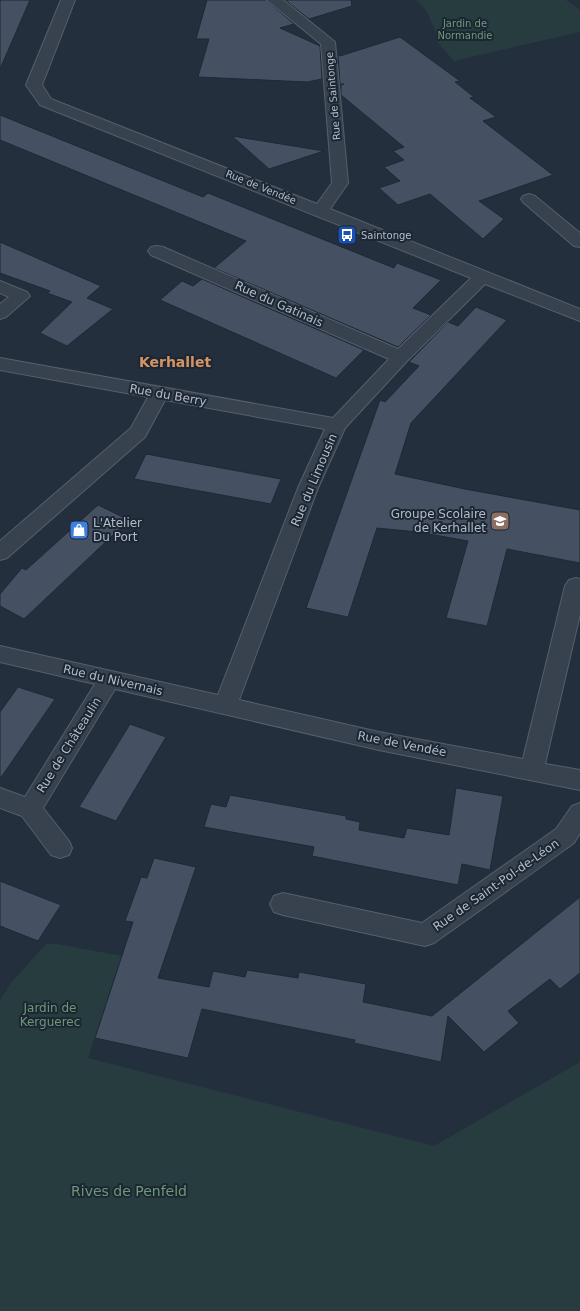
<svg xmlns="http://www.w3.org/2000/svg" width="580" height="1311" font-family="'DejaVu Sans',sans-serif">
<style>
.green{fill:#263c3f}
.building{fill:#455162;stroke:#1f2835}
.lines{fill:none;stroke-linecap:round;stroke-linejoin:round}
.minor-casing{stroke:#565f6c;stroke-width:2}
.minor{fill:#38414e;fill-rule:evenodd}
.labels{text-anchor:middle;dominant-baseline:central;stroke-width:4;stroke-linejoin:round;paint-order:stroke}
.far-park-label{font-size:10px;fill:#6b9a76;stroke:#1d2633}
.far-street-label{font-size:10px;fill:#b4bcc9;stroke:#1d2633}
.far-poi-label{font-size:10px;fill:#b4bcc9;stroke:#1d2633;text-anchor:start}
.street-label{font-size:12px;fill:#b4bcc9;stroke:#1d2633}
.poi-label{font-size:12px;fill:#b4bcc9;stroke:#1d2633;text-anchor:end}
.park-label{font-size:12px;fill:#6b9a76;stroke:#1d2633}
.quarter-label{font-size:14px;font-weight:bold;fill:#d59563;stroke:#1d2633}
.near-park-label{font-size:14px;fill:#6b9a76;stroke:#1d2633}
</style>
<rect width="100%" height="100%" fill="#242f3e"/>
<!-- green -->
<path class="green" d="M416,0h150l14,10v22l-126,29 -16,-18 -3,-13 -9,-20z
M46,944h11l65,12 -34,102 346,88 146,-84v249h-580v-310l10,-17z"/>
<!-- building -->
<path class="building" d="M0,0h30l-30,69z
M207,0h59l28,24 -14,4 40,18 2,33 -15,3 -109,-5 11,-38h-13z
M285,0h66l1,6 -43,13z
M400,37l60,44 -5,1 19,15 -4,1 26,19 -13,4 70,54 -74,26 25,18 -21,20 -53,-45 -32,11 -19,-17 21,-7 -16,-14 20,-7 -11,-9 11,-4 -63,-52v-10l3,-1h-4l-2,-29 2,1z
M0,115l203,82 5,-4 186,75 3,-5 44,17 -28,28 18,7 -33,32 -184,-79 32,-27 -246,-101z
M232,136l92,15 -55,18z
M0,242l101,44 -14,12 26,11 -46,37 -27,-13 32,-31 -25,-9 3,-2 -50,-18z
M202,279l162,71 -28,28 -176,-78 22,-19 11,5z
M476,307l31,13 -96,103 -16,51 70,15 115,21v53l-73,-14 -20,77 -41,-8 22,-77 -50,-9 -41,-4 -29,89 -42,-9 74,-208 5,2 34,-36 -10,-4 39,-40 10,4z
M146,454l135,25 -10,25 -137,-25z
M98,505l31,15 -105,99 -24,-13v-12l22,-26 4,2z
M18,687l37,12 -55,80v-67z
M130,724l36,13 -50,84 -37,-14z
M456,788l47,8 -13,74 -28,-6 -4,21 -146,-29 2,-9 -110,-20 7,-23 15,3 4,-12 116,21v3l14,3 -1,8 45,8 3,-10 42,7z
M154,858l42,9 -38,111 51,9 4,-16 32,6 2,-7 51,8 1,-6 67,12 -3,18 69,14 148,-119v76l-20,16 -10,-10 -42,32 11,12 -35,29 -36,-36 -7,46 -87,-19 1,-3 -153,-31 -14,49 -93,-20 38,-116 -8,-1 16,-44 6,1z
M0,881l61,24 -23,36 -38,-15z"/>
<g class="lines">
<defs>
<path id="minor" d="M61,0h14l-33,85 9,14 266,105 15,-21 -11,-139 -54,-44h16l52,42 13,141 -18,26 250,100v12l-95,-37 -78,77 -62,67 -27,60 -79,212 140,32 144,27 42,-173 4,-6 7,-2 4,1v35l-35,150 35,6v20l-201,-40 -264,-61 -72,119 26,33 3,7 -3,7 -9,3 -9,-3 -29,-39 -22,-8v-20l25,9 70,-113 -95,-22v-16l218,49 80,-207 27,-59 -160,-29 -20,37 -138,121 -7,2v-19l131,-113 17,-31 -148,-27v-12l333,60 56,-59 -238,-104 -3,-4 3,-4 6,-1 6,1 235,102 73,-71 -431,-173 -14,-20z
M529,194l6,2 45,37v14l-6,-1 -51,-44 -2,-3 2,-3z
M0,281l27,11 3,4 -24,21 -6,2v-15l9,-7 -9,-4z
M580,803v30l-6,10 -140,100 -9,3 -142,-31 -9,-3 -4,-8 4,-8 9,-3 139,30 134,-94 16,-23z"/>
</defs>
<!-- minor casing -->
<use href="#minor" class="minor-casing"/>
<!-- minor -->
<use href="#minor" class="minor"/>
</g>
<!-- icons -->
<defs>
<symbol id="bus-square" viewBox="-11 -11 22 22"><rect x="-9" y="-9" width="18" height="18" rx="4" fill="#1a4fb4" stroke="#1d2633"/><path d="M-5-6H5V4H4V6H2V4H-2V6H-4V4H-5ZM-3.5-4V0h7V-4ZM-3.5 1.2v1.5H-2V1.2ZM2 1.2v1.5H3.5V1.2Z" fill="#fff"/></symbol>
<symbol id="school-square" viewBox="-11 -11 22 22"><rect x="-9" y="-9" width="18" height="18" rx="4" fill="#8d6e63" stroke="#1d2633"/><path d="M0-5L7-2L0 1L-7-2ZM-4 1L0 2.5L4 1V4Q0 6-4 4Z" fill="#fff"/></symbol>
<symbol id="shop-square" viewBox="-11 -11 22 22"><rect x="-9" y="-9" width="18" height="18" rx="4" fill="#3f7fe0" stroke="#1d2633"/><path d="M-5-2.5h2.3a2.7 3.5 0 0 1 5.4 0H5L5.5 6h-11ZM-1.5-2.5h3a1.5 2.3 0 0 0-3 0Z" fill="#fff"/></symbol>
</defs>
<g fill-rule="evenodd">
<use href="#bus-square" x="336" y="224" width="22" height="22"/>
<use href="#school-square" x="489" y="510" width="22" height="22"/>
<use href="#shop-square" x="68" y="519" width="22" height="22"/>
</g>
<g class="labels">
<!-- far-park labels -->
<g class="far-park-label">
<text x="465" y="23">Jardin de<tspan x="465" dy="12">Normandie</tspan></text>
</g>
<!-- far-street labels -->
<g class="far-street-label">
<text transform="translate(333 96) rotate(-95)">Rue de Saintonge</text>
<text transform="translate(261 187) rotate(22)">Rue de Vendée</text>
</g>
<!-- far-poi labels -->
<g class="far-poi-label">
<text x="361" y="235">Saintonge</text>
</g>
<!-- street labels -->
<g class="street-label">
<text transform="translate(279 304) rotate(24)">Rue du Gatinais</text>
<text transform="translate(168 395) rotate(10)">Rue du Berry</text>
<text transform="translate(314 480) rotate(-67)">Rue du Limousin</text>
<text transform="translate(113 680) rotate(13)">Rue du Nivernais</text>
<text transform="translate(402 744) rotate(11)">Rue de Vendée</text>
<text transform="translate(69 745) rotate(-58)">Rue de Châteaulin</text>
<text transform="translate(496 885) rotate(-35)">Rue de Saint-Pol-de-Léon</text>
</g>
<!-- poi labels -->
<g class="poi-label">
<text x="486" y="514">Groupe Scolaire<tspan x="486" dy="14">de Kerhallet</tspan></text>
<text x="93" y="523" text-anchor="start">L'Atelier<tspan x="93" dy="14">Du Port</tspan></text>
</g>
<!-- park labels -->
<g class="park-label">
<text x="50" y="1008">Jardin de<tspan x="50" dy="14">Kerguerec</tspan></text>
</g>
<!-- quarter labels -->
<g class="quarter-label">
<text x="175" y="362">Kerhallet</text>
</g>
<!-- near-park labels -->
<g class="near-park-label">
<text x="129" y="1191">Rives de Penfeld</text>
</g>
</g>
</svg>
